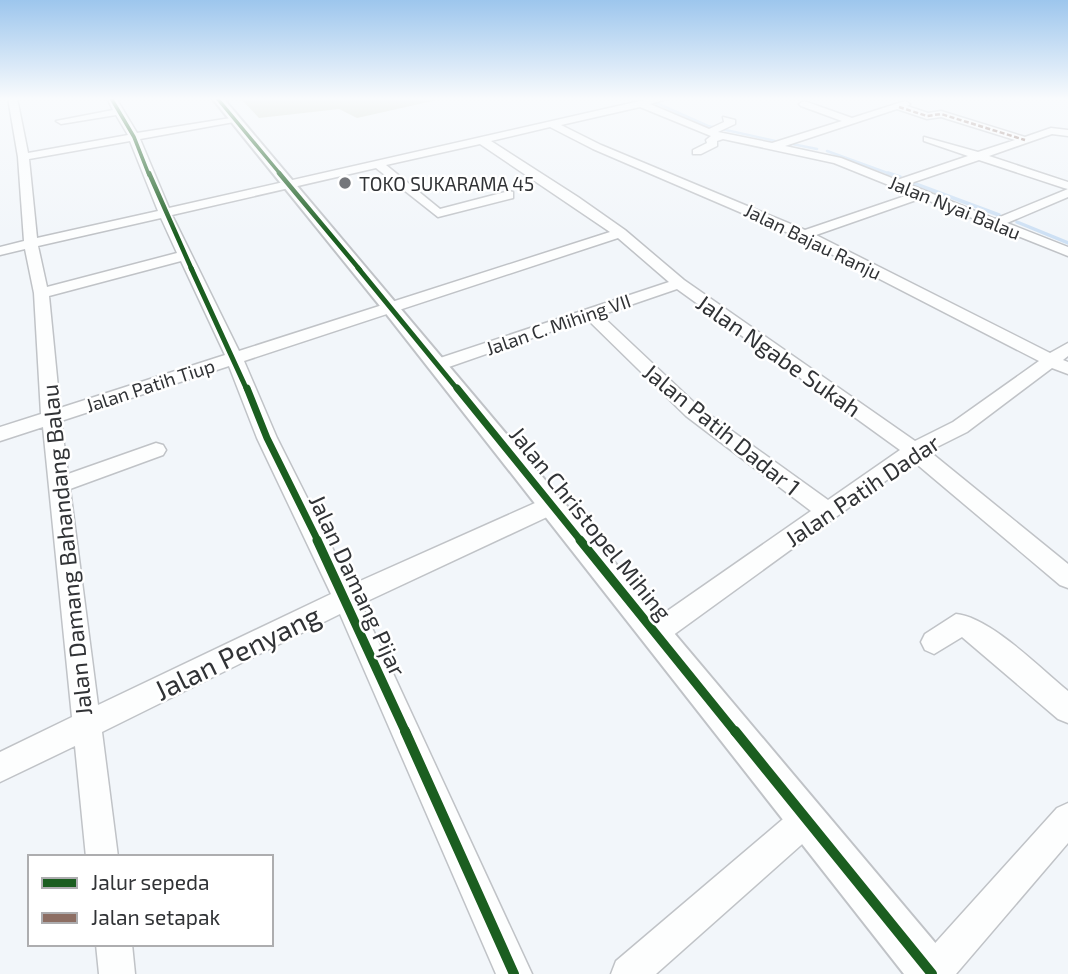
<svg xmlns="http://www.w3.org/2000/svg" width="1068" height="974" font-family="'Exo 2',sans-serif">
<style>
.forest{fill:#cfd4c3}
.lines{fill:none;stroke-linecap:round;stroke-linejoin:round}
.stream-far1{stroke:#cde0f4;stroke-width:2.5}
.stream{stroke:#cde0f4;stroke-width:3.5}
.minor-casing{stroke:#c0c3c7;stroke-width:3}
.tertiary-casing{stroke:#c0c3c7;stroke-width:4}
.minor{fill:#fdfefe;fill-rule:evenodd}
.tertiary{fill:#fdfefe;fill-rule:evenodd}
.quiet{stroke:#8d6e63;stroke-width:2.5;stroke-dasharray:5 2.5;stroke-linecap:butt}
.cycleway-far5-casing{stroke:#fff;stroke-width:5}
.cycleway-far4-casing{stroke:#fff;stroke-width:7}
.cycleway-far3-casing{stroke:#fff;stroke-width:9}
.cycleway-far2-casing{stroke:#fff;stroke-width:11}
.cycleway-far1-casing{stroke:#fff;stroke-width:13}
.cycleway-casing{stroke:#fff;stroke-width:15}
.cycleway-far5{stroke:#1b5e20;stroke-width:3.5}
.cycleway-far4{stroke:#1b5e20;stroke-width:4.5}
.cycleway-far3{stroke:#1b5e20;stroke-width:5}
.cycleway-far2{stroke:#1b5e20;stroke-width:7}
.cycleway-far1{stroke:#1b5e20;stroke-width:9}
.cycleway{stroke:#1b5e20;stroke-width:10}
.poi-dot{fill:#75777b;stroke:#fff;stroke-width:2.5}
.labels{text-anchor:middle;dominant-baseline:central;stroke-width:5;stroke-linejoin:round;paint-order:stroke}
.far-poi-label{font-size:19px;fill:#313336;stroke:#fff;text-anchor:start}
.far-street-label{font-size:19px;fill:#313336;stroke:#fff}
.street-label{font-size:23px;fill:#313336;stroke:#fff}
.near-street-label{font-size:28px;fill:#313336;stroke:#fff}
</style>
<rect width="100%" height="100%" fill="#f2f6fa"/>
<!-- forest -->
<path class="forest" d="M240,98h206l-89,20 -18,-9 -80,9z"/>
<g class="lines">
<!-- stream-far1 -->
<path class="stream-far1" d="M645,98l63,28 67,15
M792,144l25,5
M827,151l66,24"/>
<!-- stream -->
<path class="stream" d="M888,173l12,4
M913,183l86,32
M1017,222l51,21"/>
<defs>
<path id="minor" d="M8,98h9l11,55 100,-18 -12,-20 -55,9 -5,-3 57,-11 -6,-12h9l21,35 100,-16 2,2 -5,3 -94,17 29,69 484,-110h17l-20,6 59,25 15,-7 -1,-5 12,3v4l-17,8 54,11 70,-22 -41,-15 -2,-2 5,-3 48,17 53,-17 5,3 -3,2 21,7 13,-2 84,26 26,-9 17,2v6l-16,-2 -63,22 79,26v15l-61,26 61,24v9l-146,-58 -106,37 234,118 18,-10v13l-5,4 5,2v12l-16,-6 -85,64 -38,19 139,113v24l-8,-3 -147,-124 -248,180 -9,4 -9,-4 -4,-8 4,-8 164,-114 -125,-95 -99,-97 -144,50 -6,1 -9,-5 3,-4 238,-79 -51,-44 -374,123 33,77 74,147 193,-86 8,-2 8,2 3,6 -3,6 -199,93 171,370h-36l-156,-360 -238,118 16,125h-32l-11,-111 -75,36v-30l72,-35 -29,-290 -43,14v-14l41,-13 -7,-121 -9,-44 -25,6v-8l24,-6 -6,-84zM640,107l71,29 -5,4 1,3 -14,7v4h8l16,-8v-5l6,-2 111,24 77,31 -106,36 -204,-85 -40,-20zM897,109l30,10 14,-2 74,23 -37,12 -54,-15v4l44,15 -71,24 -56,-22 -56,-12zM550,127l43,22 207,89 239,123 -86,61 -38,19 -231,-161 -59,-50 -47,-33 -87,-56zM130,141l28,70 -121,27 -8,-79zM480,144l130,88 -371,119 -67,-136 204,-47 62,49 75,-19v-6l-4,-1 -69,18 -54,-44zM979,160l85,28 4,1 -73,30 -87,-35zM161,218l16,35 -130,34 -9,-41zM181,261l44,94 -165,53 -11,-112zM677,289l223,161 -72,50 -128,-92 -99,-93zM229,366l28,72 74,156 -233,111 -28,-216 93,-34 3,-5 -3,-5 -7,-2 -88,31 -7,-53z
M956,614c34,3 85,55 112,77v32l-10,-4 -96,-82 -28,17 -9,-4 -4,-8 4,-8z
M807,803l11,5 5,11 -5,11 -162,144h-45l5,-13 180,-153z
M1068,803v40l-112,131h-42l5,-13 138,-153z
M96,944h36l3,30h-36z"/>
<path id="tertiary" d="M212,98h11l725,860 7,16h-51l-520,-663z"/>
</defs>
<!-- minor casing -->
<use href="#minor" class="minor-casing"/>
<!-- tertiary casing -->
<use href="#tertiary" class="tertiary-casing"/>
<!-- minor -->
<use href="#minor" class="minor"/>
<!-- tertiary -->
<use href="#tertiary" class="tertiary"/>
<!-- quiet -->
<path class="quiet" d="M899,107l28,9 14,-2 84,26"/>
<defs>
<path id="cycleway-far5" d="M111,98l23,39 15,38
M217,98l64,77"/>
<path id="cycleway-far4" d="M149,173l43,97
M279,173l81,97"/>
<path id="cycleway-far3" d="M191,268l56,122
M358,268l100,122"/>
<path id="cycleway-far2" d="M247,388l20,50 51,103
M457,388l124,153"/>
<path id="cycleway-far1" d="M317,540l89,193
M580,540l156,193"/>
<path id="cycleway" d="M405,731l109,243
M735,731l197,243"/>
</defs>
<!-- cycleway-far5 casing -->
<use href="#cycleway-far5" class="cycleway-far5-casing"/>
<!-- cycleway-far4 casing -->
<use href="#cycleway-far4" class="cycleway-far4-casing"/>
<!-- cycleway-far3 casing -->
<use href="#cycleway-far3" class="cycleway-far3-casing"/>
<!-- cycleway-far2 casing -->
<use href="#cycleway-far2" class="cycleway-far2-casing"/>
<!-- cycleway-far1 casing -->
<use href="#cycleway-far1" class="cycleway-far1-casing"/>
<!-- cycleway casing -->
<use href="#cycleway" class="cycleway-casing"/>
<!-- cycleway-far5 -->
<use href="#cycleway-far5" class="cycleway-far5"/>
<!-- cycleway-far4 -->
<use href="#cycleway-far4" class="cycleway-far4"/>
<!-- cycleway-far3 -->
<use href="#cycleway-far3" class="cycleway-far3"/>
<!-- cycleway-far2 -->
<use href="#cycleway-far2" class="cycleway-far2"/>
<!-- cycleway-far1 -->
<use href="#cycleway-far1" class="cycleway-far1"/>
<!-- cycleway -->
<use href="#cycleway" class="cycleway"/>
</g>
<!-- sky -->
<linearGradient id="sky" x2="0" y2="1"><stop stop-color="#9dc6ed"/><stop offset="0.42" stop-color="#f9fbfd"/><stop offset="1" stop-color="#f9fbfd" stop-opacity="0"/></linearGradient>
<rect width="1068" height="235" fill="url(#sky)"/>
<!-- markers -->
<circle class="poi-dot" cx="345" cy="183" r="7"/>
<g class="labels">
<!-- far-poi labels -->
<g class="far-poi-label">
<text x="359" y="183">TOKO SUKARAMA 45</text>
</g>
<!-- far-street labels -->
<g class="far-street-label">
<text transform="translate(955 207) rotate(22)">Jalan Nyai Balau</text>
<text transform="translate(813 241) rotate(26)">Jalan Bajau Ranju</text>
<text transform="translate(558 324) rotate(-19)">Jalan C. Mihing VII</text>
<text transform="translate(150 385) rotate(-18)">Jalan Patih Tiup</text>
</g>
<!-- street labels -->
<g class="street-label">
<text transform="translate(779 355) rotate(35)">Jalan Ngabe Sukah</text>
<text transform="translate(722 429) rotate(39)">Jalan Patih Dadar 1</text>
<text transform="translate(862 490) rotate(-34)">Jalan Patih Dadar</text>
<text transform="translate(591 523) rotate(51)">Jalan Christopel Mihing</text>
<text transform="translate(66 550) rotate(-96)">Jalan Damang Bahandang Balau</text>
<text transform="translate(358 585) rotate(65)">Jalan Damang Pijar</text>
</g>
<!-- near-street labels -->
<g class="near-street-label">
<text transform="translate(237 652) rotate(-26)">Jalan Penyang</text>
</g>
</g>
<!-- legend -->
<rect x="28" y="855" width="245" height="91" fill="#ffffff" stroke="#adadaf" stroke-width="2"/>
<rect x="42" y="878" width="35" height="10" fill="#1b5e20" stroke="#adadaf" stroke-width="2"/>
<text x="91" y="890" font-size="21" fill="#313336">Jalur sepeda</text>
<rect x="42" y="913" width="35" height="10" fill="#8d6e63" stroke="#adadaf" stroke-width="2"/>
<text x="91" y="925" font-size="21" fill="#313336">Jalan setapak</text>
</svg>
